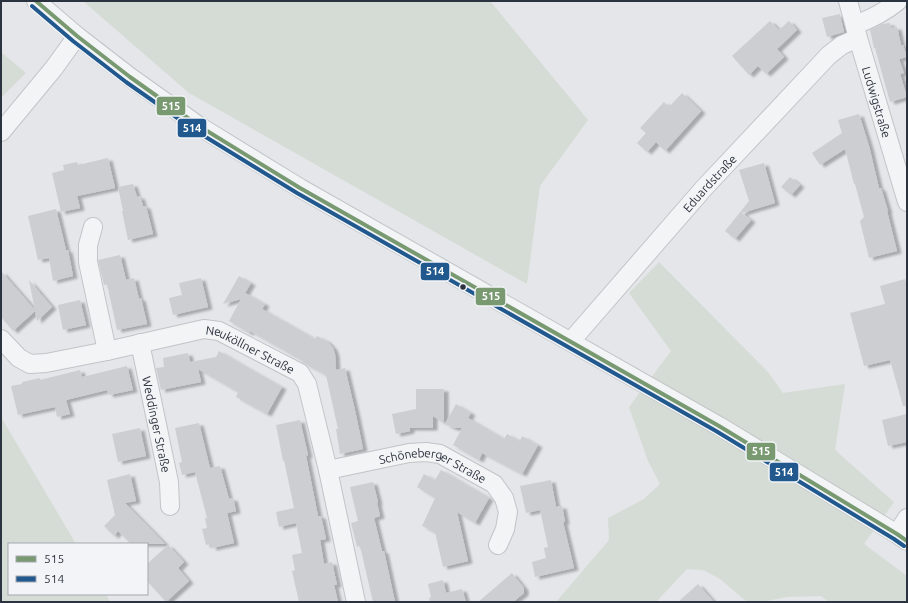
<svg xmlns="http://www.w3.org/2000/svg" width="908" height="603" font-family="Ubuntu,sans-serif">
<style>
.green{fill:#d5dcd5}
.building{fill:#cdced1;filter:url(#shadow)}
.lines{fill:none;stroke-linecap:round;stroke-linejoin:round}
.minor-casing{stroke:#c2c4c7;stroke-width:20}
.minor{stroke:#f3f4f5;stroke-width:18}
.bus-1-casing{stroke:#f2f4f7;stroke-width:7}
.bus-2-casing{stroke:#f2f4f7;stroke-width:7}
.bus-1{stroke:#799a71;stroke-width:4}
.bus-2{stroke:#21598e;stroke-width:4}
.bus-dot{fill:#2c3340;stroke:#f2f4f7;stroke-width:1.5}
.labels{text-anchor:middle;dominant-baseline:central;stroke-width:4;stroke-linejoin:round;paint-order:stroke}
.street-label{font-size:12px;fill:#2c3340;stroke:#f2f4f7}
.line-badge{stroke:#f2f4f7;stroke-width:1.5}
.badge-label{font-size:11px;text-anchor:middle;font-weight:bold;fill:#fff}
</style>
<defs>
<filter id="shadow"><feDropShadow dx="4.5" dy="2.5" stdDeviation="1" flood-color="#0004"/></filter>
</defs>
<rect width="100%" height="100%" fill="#e4e6e9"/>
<!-- green -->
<path class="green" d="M83,1h407l98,119 -48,66 -13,98 -338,-191z
M1,52l25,21 -25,25z
M659,262l109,110 15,21 62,-9 -10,66 59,52 -30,42 43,32v26h-78l-8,-6 -34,1 -25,5h-15l-27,-23 -17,-9 -16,-1 -31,33h-100l53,-62 -1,-22 36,-19 16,-15 -12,-23 -19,-54 42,-56 -42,-58z
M1,417l75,127h-67v50h97l4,8h-109z"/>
<!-- building -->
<path class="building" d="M840,14l4,18 -17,5 -5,-19z
M770,21l9,9 10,-9 8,9 -20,19 7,8 -18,17 -8,-8 -9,9 -17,-19z
M890,23l1,5 6,-1 4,18h2l4,12 -8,2 5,14 -4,1 7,23 -17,5 -15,-54h-1l-4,-18 12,-6z
M682,93l19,18 -36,40 -9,-9 -9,10 -10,-9 9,-10 -6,-5 24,-26 5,5z
M859,114l10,32 10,42h2l7,23h-1l10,40 -28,7 -9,-37 4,-4 -9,-33h-1l-9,-35 -25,16 -8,-12 30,-20 -4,-13z
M108,158l7,30 -38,8 3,12 -19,4 -9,-39 12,-3 -1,-5 14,-3 1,3z
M764,163l11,40 -33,10 9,7 -16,19 -10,-8 24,-30 -10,-31z
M790,177l10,8 -9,10 -10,-8z
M133,184l4,13 3,-1 3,10h3l7,28 -25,6 -6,-29h1l-5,-24z
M56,209l10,41h2l5,26 -20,5 -4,-23 -11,2 -10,-44z
M120,255l6,25 8,-2 5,21 2,-1 6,26 -30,6 -10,-46 -3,1 -6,-25z
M1,271l34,39 -6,-30 23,27 -15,14 -2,-10 -22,20 -12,-14z
M239,276l12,7 -9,15 3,-5 20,11 -3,5 53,30 2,-3 10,5 6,7 2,6 1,16 9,-2 11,47 7,34 -23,5 -4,-25h2l-12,-54 -24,-13 1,-1 -53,-30 -1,2 -20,-12 12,-22 -18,5z
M201,278l7,29 -35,8 -4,-17 13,-3 -3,-12z
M905,279l2,9v118h-4l-13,-46 -26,6 -14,-53 35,-9 -5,-18z
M80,300l6,25 -23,5 -5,-25z
M219,351l24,14 39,22 -15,27 -31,-17 2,-5 -40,-23 3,13 -40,8 -5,-22 8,-1 -1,-9 25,-5 2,9 26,-5z
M127,366l6,24 -24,5 -2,-5 -41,10 4,14 -13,3 -2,-10 -37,8 -7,-29 11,-2v-2l18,-4v2l40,-10 2,7z
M416,389h28v34l-11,-7v12h-23v3l-14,3 -4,-20 24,-5z
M456,404l15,9 -3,5 36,21 3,-5 13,7 2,-5 16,9 -16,29 -40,-21 -3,7 -26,-15 9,-17h-9l-8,-4z
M907,414v28l-19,4 -6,-26z
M300,420l8,35 -2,1 12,60h3l5,23 -6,1 4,24 8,-2 5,23h-3l4,17h-39l-7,-31 3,-1 -3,-15 10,-2 -6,-30 -17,4 -3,-15 18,-4 -10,-48 -1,1 -7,-36z
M199,423l11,45 10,-2 9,33 4,-1 3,13 -9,2 7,30 -22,5 -1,-4 -5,1 -4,-16 5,-1 -2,-10h2l-12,-46 -13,3 -3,-12 3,-1 -7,-34z
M140,428l6,28 -28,6 -6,-28z
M441,470l48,28 -14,25 -18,-11 11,49 -25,6 -8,-35 -13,-6 13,-28 -18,-11 7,-13 11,6z
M130,474l6,27 -11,2 40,41h-34l-13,-13 -4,5 -10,-10 11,-11 -8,-35z
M551,480l5,27 6,-1 3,16h-2l11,46 -39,9 -3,-15 14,-4 -2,-10 4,-1 -8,-37 -14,3 -6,-27z
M373,482l5,20 -1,1 3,13 -6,2 8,33h2l11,51h-22l-13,-56 -3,1 -6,-24 7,-2 -8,-34z
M168,545l16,17 -6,6 11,13 -23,21 -19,-21v-17z
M512,573l12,15v5l-11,9h-35z
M443,580l3,13 16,-4 4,13h-36l-1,-4 2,-1 -3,-13z
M698,584l16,18h-36z"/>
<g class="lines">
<defs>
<g id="minor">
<path d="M36,1l41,35 53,41 69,49 101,62 419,238 178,108 10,7"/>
<path id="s1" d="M848,1l10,37 49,164"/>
<path d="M855,25c16,-6 30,-13 43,-24"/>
<path d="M1,132l53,-64 23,-32"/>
<path d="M93,227l-5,18v17l19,89"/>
<path id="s2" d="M1,339l18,19 11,6 16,-1 61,-12 97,-22 15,2 81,42 7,11 21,86 28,132"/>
<path id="s3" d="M571,341l133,-153 125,-133 13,-10 16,-7"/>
<path id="s4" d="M140,343l29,139 1,24"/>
<path id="s5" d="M328,470l81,-17 17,-1 14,2 54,30 10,14 4,14 -3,17 -7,16"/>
<path d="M897,534l10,-16"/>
</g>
</defs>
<!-- minor casing -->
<use href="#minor" class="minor-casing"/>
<!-- minor -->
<use href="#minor" class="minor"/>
<defs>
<path id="bus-1" d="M36,1l41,35 53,41 69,49 101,62 419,238 178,108 10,7"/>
<path id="bus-2" d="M32,6l41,35 53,41 70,49 101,62 419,238 178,108 10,7"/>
</defs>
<!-- bus-1 casing -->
<use href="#bus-1" class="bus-1-casing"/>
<!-- bus-2 casing -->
<use href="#bus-2" class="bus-2-casing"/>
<!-- bus-1 -->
<use href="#bus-1" class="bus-1"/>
<!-- bus-2 -->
<use href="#bus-2" class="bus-2"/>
</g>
<!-- markers -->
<circle class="bus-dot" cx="463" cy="287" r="3.5"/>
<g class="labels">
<!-- street labels -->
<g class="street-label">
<text stroke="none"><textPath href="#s1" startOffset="105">Ludwigstraße</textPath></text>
<text stroke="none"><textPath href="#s3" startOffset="210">Eduardstraße</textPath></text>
<text stroke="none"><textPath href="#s2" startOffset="267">Neuköllner Straße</textPath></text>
<text stroke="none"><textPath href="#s4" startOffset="83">Weddinger Straße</textPath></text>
<text stroke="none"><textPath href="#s5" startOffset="109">Schöneberger Straße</textPath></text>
</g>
</g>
<g class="line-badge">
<rect x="156" y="96" width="30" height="20" rx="4" fill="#799a71"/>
<rect x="177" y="118" width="30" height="20" rx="4" fill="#21598e"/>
<rect x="420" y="262" width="30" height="19" rx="4" fill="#21598e"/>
<rect x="475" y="287" width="31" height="19" rx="4" fill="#799a71"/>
<rect x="746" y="442" width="30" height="19" rx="4" fill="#799a71"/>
<rect x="769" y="462" width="30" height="20" rx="4" fill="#21598e"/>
</g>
<g class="badge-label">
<text x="171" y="110">515</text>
<text x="192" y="132">514</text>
<text x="435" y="275">514</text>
<text x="491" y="300">515</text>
<text x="761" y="455">515</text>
<text x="784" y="476">514</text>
</g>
<!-- border -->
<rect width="908" height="603" fill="none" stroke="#2c3340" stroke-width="4"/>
<!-- legend -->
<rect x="8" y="543" width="140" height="52" fill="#f2f4f7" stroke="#a3a7ae"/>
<rect x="16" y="556" width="20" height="6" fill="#799a71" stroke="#a3a7ae"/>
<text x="44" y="563" font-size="12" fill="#2c3340">515</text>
<rect x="16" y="576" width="20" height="6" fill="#21598e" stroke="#a3a7ae"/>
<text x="44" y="583" font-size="12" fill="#2c3340">514</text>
</svg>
